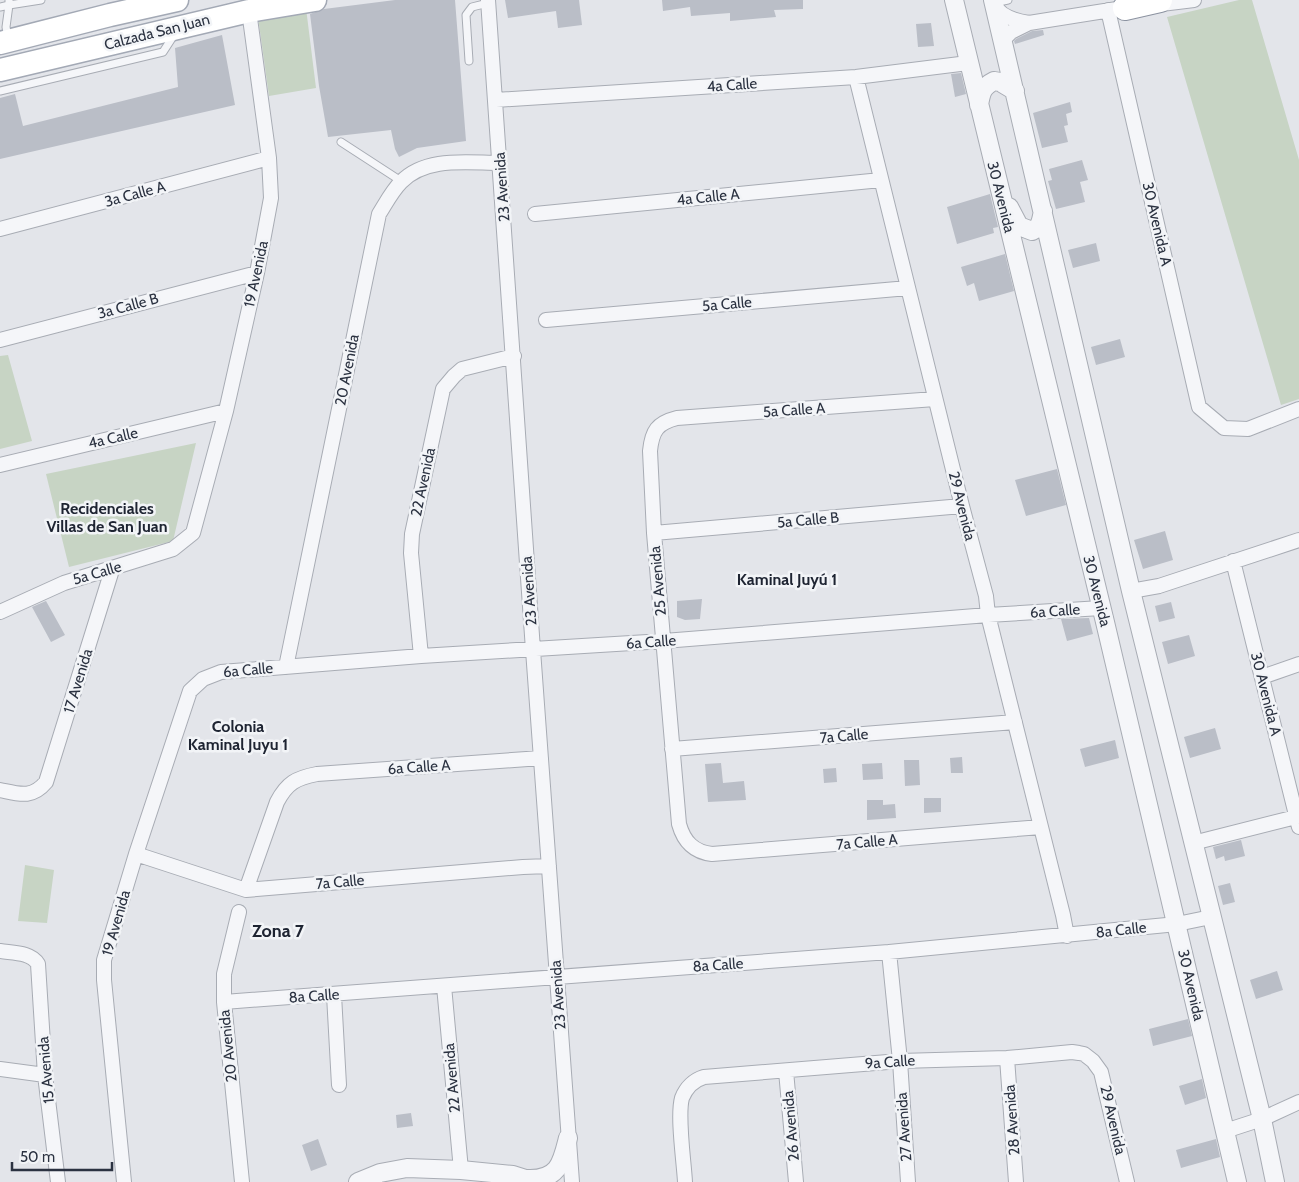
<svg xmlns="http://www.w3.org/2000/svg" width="1299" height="1182" font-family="Cabin,sans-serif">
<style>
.green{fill:#c7d4c4}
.building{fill:#babec7}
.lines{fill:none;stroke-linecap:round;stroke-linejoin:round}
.service-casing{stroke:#a8acb4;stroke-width:9}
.minor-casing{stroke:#a8acb4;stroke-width:16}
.tertiary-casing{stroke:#a8acb4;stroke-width:20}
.primary-casing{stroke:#a3a9b5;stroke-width:25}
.trunk-casing{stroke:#8b92a0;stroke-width:26}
.service{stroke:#f5f6f9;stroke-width:7}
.minor{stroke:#f5f6f9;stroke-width:14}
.tertiary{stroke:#f5f6f9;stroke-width:18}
.primary{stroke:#fff;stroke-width:22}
.trunk{stroke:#fff;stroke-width:24}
.labels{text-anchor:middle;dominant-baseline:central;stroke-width:5;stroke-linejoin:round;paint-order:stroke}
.street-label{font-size:15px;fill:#2b3241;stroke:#f2f4f7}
.neighbourhood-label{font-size:16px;font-weight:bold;fill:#1e2432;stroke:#f2f4f7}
.quarter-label{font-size:18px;font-weight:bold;fill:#1e2432;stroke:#f2f4f7}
</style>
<rect width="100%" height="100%" fill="#e3e5ea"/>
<!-- green -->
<path class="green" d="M1239,0h13l47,160v239l-18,6 -114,-388z
M306,8l10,80 -47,8 -11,-79z
M8,355l24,86 -32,8v-93z
M196,443l-23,98 -104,26 -23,-93z
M25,865l29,5 -7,53 -29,-2z"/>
<!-- building -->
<path class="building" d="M395,0h60l11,141 -49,7 -18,9 -4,-8 -4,-19 -63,7 -9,-51 -9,-72 14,-5z
M505,0h74l3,25 -24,3 -2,-17 -48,7z
M662,0h141v9l-29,1 2,7 -46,4v-8l-39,3 -1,-9 -27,4z
M931,23l3,23 -16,1 -2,-23z
M1043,30l1,5 -29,9 -1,-3 2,-2 16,-8z
M222,35l13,70 -235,54v-61l15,-4 8,32 155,-39 -3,-39z
M961,73l5,21 -11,3 -4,-23z
M1070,102l2,10 -6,2 2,11 -4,1 4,16 -26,6 -9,-35z
M1082,160l6,20 -8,2 5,20 -29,7 -8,-28 4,-1 -3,-11z
M990,194l8,33 -5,1 1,5 -37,11 -10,-37z
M1096,243l4,18 -27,7 -5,-18z
M1005,254l9,37 -35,10 -5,-18 -7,3 -6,-19z
M1120,339l5,18 -29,8 -5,-18z
M1057,469l9,36 -40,11 -11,-36z
M1165,531l8,29 -30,9 -9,-29z
M702,599l-2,20 -15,1 -8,-3v-16z
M46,601l19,34 -14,7 -19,-35z
M1171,602l4,16 -16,4 -4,-16z
M1089,618l4,16 -26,7 -6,-22z
M1189,635l6,21 -27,8 -6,-22z
M1215,728l6,21 -31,9 -6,-21z
M1115,740l4,18 -34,9 -5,-18z
M962,757l1,16h-12l-1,-15z
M904,760h15l1,25 -15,1z
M721,763l2,20 21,-2 2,19 -38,2 -3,-38z
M882,763l1,16 -20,1 -1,-16z
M836,768l1,14 -13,1 -1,-14z
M924,798h17v14l-17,1z
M867,800h16v5l12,-1 1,14 -29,2z
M1241,840l4,16 -20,5 -1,-5 -8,3 -3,-12z
M1230,883l5,19 -12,3 -5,-19z
M1277,971l6,19 -27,9 -6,-19z
M1188,1019l4,17 -39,10 -4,-17z
M1202,1079l4,19 -21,7 -6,-19z
M411,1113l2,13 -16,2 -1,-13z
M318,1139l9,26 -16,6 -9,-26z
M1216,1139l4,18 -39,11 -5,-18z"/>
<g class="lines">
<defs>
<path id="service" d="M994,3l14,-3
M0,7l9,-2v-5
M8,38l-2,-11 3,-22 32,-5
M469,61l-3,-46 6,-8 16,-4
M0,91l163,-39 11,-17
M341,142l60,39"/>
<path id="minor" d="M488,0l45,650 39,532
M994,4c6,13 22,17 35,19
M1153,5l41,-5
M1108,10l91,397 25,21 24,1 51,-20
M1004,47v-8l7,-7 18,-9 88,-14
M856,77l106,429 24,90 2,19 75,300 4,21
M496,100l360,-23 112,-14
M535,214l346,-34
M0,229l269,-71
M546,320l362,-32
M0,340l257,-67
M935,399l-258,19c-20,5 -25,13 -27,33l4,82 25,291c5,18 15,28 33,30l329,-27
M0,465l226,-54
M654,533l308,-27
M1233,561l66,266
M1131,591l28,-5 140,-46
M0,612l64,-29 109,-34 20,-16 33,-122 31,-138 14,-75 -2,-40 -20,-147
M421,656l-10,-103 1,-19 31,-145 11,-13 8,-7 52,-13
M286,667l93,-453c7,-11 13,-23 22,-32 25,-26 67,-19 99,-19
M1262,677l37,-13
M672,749l343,-27
M0,790c19,4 32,9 46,-8l66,-212
M1193,843l103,-26
M136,854l110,36 277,-23 26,-1
M246,890l31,-88c10,-19 19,-24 40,-28l224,-16
M239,912l-15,62v28l18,180
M0,951c13,2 31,1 38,13l7,111 13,107
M889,952l11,109 8,121
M444,986l17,184
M334,995l5,90
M224,1002l665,-50 288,-28 34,-7
M1007,1058l9,124
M0,1069l45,6
M786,1071l10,111
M1225,1131l37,-12 37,-17
M124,1182l-20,-202v-20l32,-106 54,-163 13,-12 18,-7 200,-16 243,-15 324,-26 113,-7
M685,1182c-1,-20 -8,-66 -3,-84 4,-10 12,-18 22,-21l196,-16 107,-3 65,-6 7,1 5,1 9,7 8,11 26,110"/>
<path id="tertiary" d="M954,0l151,622 132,560
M993,0l138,591 131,528 13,63
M979,105c2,-12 3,-18 15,-24l6,1 15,9
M1009,207l10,19 13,5c9,-4 9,-11 11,-20
M528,1179c31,1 34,-17 40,-41
M358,1182l22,-9 27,-5 54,2 52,5 22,7"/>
<path id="primary" d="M0,43l110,-28 67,-15
M0,70l249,-59 66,-11"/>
<path id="trunk" d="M1125,8l35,-8"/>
</defs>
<!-- service casing -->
<use href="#service" class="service-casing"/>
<!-- minor casing -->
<use href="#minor" class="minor-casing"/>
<!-- tertiary casing -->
<use href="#tertiary" class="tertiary-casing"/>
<!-- primary casing -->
<use href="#primary" class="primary-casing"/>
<!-- trunk casing -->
<use href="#trunk" class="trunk-casing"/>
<!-- service -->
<use href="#service" class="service"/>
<!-- minor -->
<use href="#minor" class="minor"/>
<!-- tertiary -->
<use href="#tertiary" class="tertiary"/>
<!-- primary -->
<use href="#primary" class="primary"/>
<!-- trunk -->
<use href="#trunk" class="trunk"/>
</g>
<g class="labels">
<!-- street labels -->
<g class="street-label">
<text transform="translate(157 32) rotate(-14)">Calzada San Juan</text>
<text transform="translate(732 85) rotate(-4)">4a Calle</text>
<text transform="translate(502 187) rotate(-94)">23 Avenida</text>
<text transform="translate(135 194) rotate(-15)">3a Calle A</text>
<text transform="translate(708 197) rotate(-6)">4a Calle A</text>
<text transform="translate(1001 197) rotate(76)">30 Avenida</text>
<text transform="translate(1157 224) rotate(77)">30 Avenida A</text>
<text transform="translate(256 274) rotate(-78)">19 Avenida</text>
<text transform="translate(727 304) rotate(-5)">5a Calle</text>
<text transform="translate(128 306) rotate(-15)">3a Calle B</text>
<text transform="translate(347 370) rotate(-79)">20 Avenida</text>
<text transform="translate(794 410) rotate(-4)">5a Calle A</text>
<text transform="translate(113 438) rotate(-13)">4a Calle</text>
<text transform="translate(423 482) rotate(-78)">22 Avenida</text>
<text transform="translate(962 506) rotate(76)">29 Avenida</text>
<text transform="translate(808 520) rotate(-5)">5a Calle B</text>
<text transform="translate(97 573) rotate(-16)">5a Calle</text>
<text transform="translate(658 581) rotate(-95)">25 Avenida</text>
<text transform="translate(529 591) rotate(-94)">23 Avenida</text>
<text transform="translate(1097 591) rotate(76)">30 Avenida</text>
<text transform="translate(1055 611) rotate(-4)">6a Calle</text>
<text transform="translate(651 642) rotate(-4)">6a Calle</text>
<text transform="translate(248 670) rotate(-5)">6a Calle</text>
<text transform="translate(78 681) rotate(-73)">17 Avenida</text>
<text transform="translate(1266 694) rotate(76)">30 Avenida A</text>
<text transform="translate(844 736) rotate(-5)">7a Calle</text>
<text transform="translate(419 767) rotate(-4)">6a Calle A</text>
<text transform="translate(867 842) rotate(-5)">7a Calle A</text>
<text transform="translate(340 882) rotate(-5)">7a Calle</text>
<text transform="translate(116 923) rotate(-74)">19 Avenida</text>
<text transform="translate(1121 930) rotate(-6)">8a Calle</text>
<text transform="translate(718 965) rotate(-4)">8a Calle</text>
<text transform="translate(1191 985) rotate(77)">30 Avenida</text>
<text transform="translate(558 995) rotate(-94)">23 Avenida</text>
<text transform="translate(314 996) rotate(-4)">8a Calle</text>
<text transform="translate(228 1046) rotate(-96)">20 Avenida</text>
<text transform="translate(890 1062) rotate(-4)">9a Calle</text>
<text transform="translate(46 1070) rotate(-95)">15 Avenida</text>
<text transform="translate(452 1078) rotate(-95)">22 Avenida</text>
<text transform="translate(1012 1120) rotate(-94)">28 Avenida</text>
<text transform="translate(1113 1120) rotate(77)">29 Avenida</text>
<text transform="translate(791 1126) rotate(-95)">26 Avenida</text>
<text transform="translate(904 1127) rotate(-94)">27 Avenida</text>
</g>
<!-- neighbourhood labels -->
<g class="neighbourhood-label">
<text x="107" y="508">Recidenciales<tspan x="107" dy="18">Villas de San Juan</tspan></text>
<text x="787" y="579">Kaminal Juyú 1</text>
<text x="238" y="726">Colonia<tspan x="238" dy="18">Kaminal Juyu 1</tspan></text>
</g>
<!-- quarter labels -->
<g class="quarter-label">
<text x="278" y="931">Zona 7</text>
</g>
</g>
<!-- scale -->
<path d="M12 1162v8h100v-8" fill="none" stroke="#2b3241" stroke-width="2.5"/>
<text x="20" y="1162" font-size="15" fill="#2b3241" stroke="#f2f4f7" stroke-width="4" paint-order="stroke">50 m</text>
</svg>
